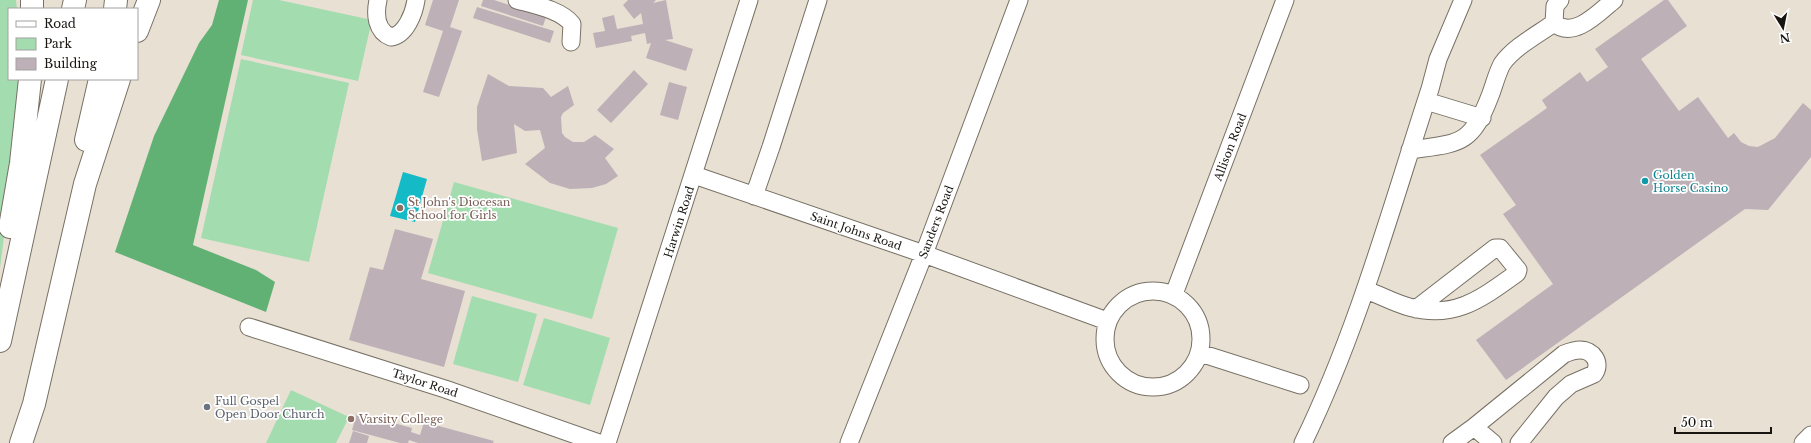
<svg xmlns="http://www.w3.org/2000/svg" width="1811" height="443" font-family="'Libre Baskerville',serif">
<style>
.green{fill:#a3dcae}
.forest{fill:#61b174}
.water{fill:#14bac5}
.building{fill:#beb0b7}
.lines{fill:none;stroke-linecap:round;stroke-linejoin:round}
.minor-casing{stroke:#777064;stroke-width:19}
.highway-casing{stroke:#777064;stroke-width:24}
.minor{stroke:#fff;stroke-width:17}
.highway{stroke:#fff;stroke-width:22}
.culture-dot{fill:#0f9aa8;stroke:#fff;stroke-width:1.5}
.education-dot{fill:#8d6e63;stroke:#fff;stroke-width:1.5}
.worship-dot{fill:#6b7280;stroke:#fff;stroke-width:1.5}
.labels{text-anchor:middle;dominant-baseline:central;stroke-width:3.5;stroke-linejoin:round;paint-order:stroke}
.street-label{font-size:11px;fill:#181511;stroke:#fff}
.culture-label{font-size:11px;fill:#0d838f;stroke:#fff;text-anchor:start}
.education-label{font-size:11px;fill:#785e54;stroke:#fff;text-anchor:start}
.worship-label{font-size:11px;fill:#5b616d;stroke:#fff;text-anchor:start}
</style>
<rect width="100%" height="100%" fill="#e8e0d3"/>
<!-- green -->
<path class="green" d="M0,0h16l1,9h-8v70h15l-24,189z
M253,0h26l93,20 -14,61 -117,-26z
M241,59l108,24 -40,179 -108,-24z
M454,182l164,46 -26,91 -164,-46z
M472,296l65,18 -19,68 -65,-18z
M544,318l66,20 -20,67 -67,-20z
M291,390l58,27 -13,26h-70z"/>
<!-- forest -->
<path class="forest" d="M219,0h29l-55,245 63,25 19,12 -9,30 -151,-60 39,-116 45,-93 13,-18z"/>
<!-- water -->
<path class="water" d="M403,172l24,7 -12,43 -25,-6z"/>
<!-- building -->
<path class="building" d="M433,0h26l-9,27 12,4 -23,66 -16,-5 20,-61 -18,-6z
M483,0h11l52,17 -3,9 -62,-20z
M628,0h28l-3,3 13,-3 7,39 -8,1 28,9 -7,22 -40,-13 5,-15 -4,1 -2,-11 -14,3 1,5 -36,7 -3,-15 12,-2 -3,-13 12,-3 3,14 26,-5 -2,-11 -7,6 -11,-14z
M1664,0h4l19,26 -46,33 38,52 19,-14 30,41 6,-5 7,9 8,4 9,1 17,-9 28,-35 8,7v47l-43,53 -23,-1 -239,171 -30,-40 77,-56 -50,-70 13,-9 -36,-50 67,-47 -5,-8 38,-28 7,10 21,-15 -13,-18z
M477,7l77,24 -4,12 -77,-25z
M634,70l14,14 -37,39 -14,-13z
M488,74l21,12 34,2 8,9 17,-11 6,19 -11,8 -2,4 1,16 3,4 8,5h11l11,-7 19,14 -9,9 13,18 -12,8 -14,4 -22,1 -20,-6 -25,-19 20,-16 -5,-18 -15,1 -11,-7 3,29 -35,8 -5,-32v-22z
M669,82l18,5 -9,33 -18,-5z
M395,229l38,10 -12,40 44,12 -21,76 -95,-27 21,-73 13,3z
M357,413l55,15 -1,4 9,3 4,-13 70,19 -1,2h-75l-9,-3 -1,3h-8l-48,-13z
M353,431l16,5 -2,7h-18z"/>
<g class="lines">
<defs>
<path id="minor" d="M378,0c-3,14 -2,31 13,37 15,-2 23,-24 25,-37
M517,0c18,5 44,10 55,24l-1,18
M1554,23c20,17 45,-11 60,-23
M1426,101l56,17
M1410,150c49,-7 61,-4 80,-54 4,-10 7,-23 12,-32 12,-17 35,-29 52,-41l1,-17 5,-6
M694,175l230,79 183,67
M754,196l17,-49 47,-147
M1366,290c14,5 28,13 43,17 46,13 73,-9 108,-34l1,-3 -18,-22h-5l-79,61
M1105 339a48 48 0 1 1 96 0a48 48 0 1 1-96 0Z
M1174,294l111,-294
M249,327l196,62 154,54
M1200,353l100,32
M1474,427l19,16
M607,443l142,-443
M849,443l75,-189 95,-254
M1303,443c55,-113 88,-235 127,-354l8,-30 25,-59
M1452,443l22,-16 90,-73c5,-2 10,-4 16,-4 13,0 22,13 14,24l-23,10 -15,13 -37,46
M1803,443l8,-8"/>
<path id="highway" d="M32,0v9
M73,9l2,-9
M115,9l1,-9
M137,31l12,-31
M86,140l14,-61
M10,227l11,-64 9,-84
M0,341l57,-262
M21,443l13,-39 51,-220 34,-105"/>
</defs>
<!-- minor casing -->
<use href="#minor" class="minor-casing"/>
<!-- highway casing -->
<use href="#highway" class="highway-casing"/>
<!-- minor -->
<use href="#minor" class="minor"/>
<!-- highway -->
<use href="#highway" class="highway"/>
</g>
<!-- markers -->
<circle class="culture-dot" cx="1645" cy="181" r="4"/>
<g class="education-dot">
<circle cx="400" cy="208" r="4"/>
<circle cx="351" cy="419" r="4"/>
</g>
<circle class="worship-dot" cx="207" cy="407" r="4"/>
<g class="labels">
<!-- street labels -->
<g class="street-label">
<text transform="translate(1230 147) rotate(-69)">Allison Road</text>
<text transform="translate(679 222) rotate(-72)">Harwin Road</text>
<text transform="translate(936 222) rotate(-69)">Sanders Road</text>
<text transform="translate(856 231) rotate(19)">Saint Johns Road</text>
<text transform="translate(425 383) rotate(18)">Taylor Road</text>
</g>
<!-- culture labels -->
<g class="culture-label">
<text x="1653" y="175">Golden<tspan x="1653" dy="13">Horse Casino</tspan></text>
</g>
<!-- education labels -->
<g class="education-label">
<text x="408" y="202">St John's Diocesan<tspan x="408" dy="13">School for Girls</tspan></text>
<text x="359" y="419">Varsity College</text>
</g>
<!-- worship labels -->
<g class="worship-label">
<text x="215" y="401">Full Gospel<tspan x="215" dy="13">Open Door Church</tspan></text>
</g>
</g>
<!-- legend -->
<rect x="8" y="8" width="130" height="72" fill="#ffffff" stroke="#a3a1a0"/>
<rect x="16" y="21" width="20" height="6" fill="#ffffff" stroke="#a3a1a0"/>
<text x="44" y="28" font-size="12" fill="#181511">Road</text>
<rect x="16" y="38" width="20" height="12" fill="#a3dcae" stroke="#a3a1a0"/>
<text x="44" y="48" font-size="12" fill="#181511">Park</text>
<rect x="16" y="58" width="20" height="12" fill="#beb0b7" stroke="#a3a1a0"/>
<text x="44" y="68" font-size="12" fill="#181511">Building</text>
<!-- north arrow -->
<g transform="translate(1783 28) rotate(170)" stroke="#ffffff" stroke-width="3" paint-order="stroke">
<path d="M0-3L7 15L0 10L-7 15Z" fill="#181511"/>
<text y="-6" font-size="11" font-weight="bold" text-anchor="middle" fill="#181511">N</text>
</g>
<!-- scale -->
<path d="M1675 427v6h96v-6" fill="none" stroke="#181511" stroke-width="2"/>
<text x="1681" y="427" font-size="12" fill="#181511" stroke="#ffffff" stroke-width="3" paint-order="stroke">50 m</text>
</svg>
